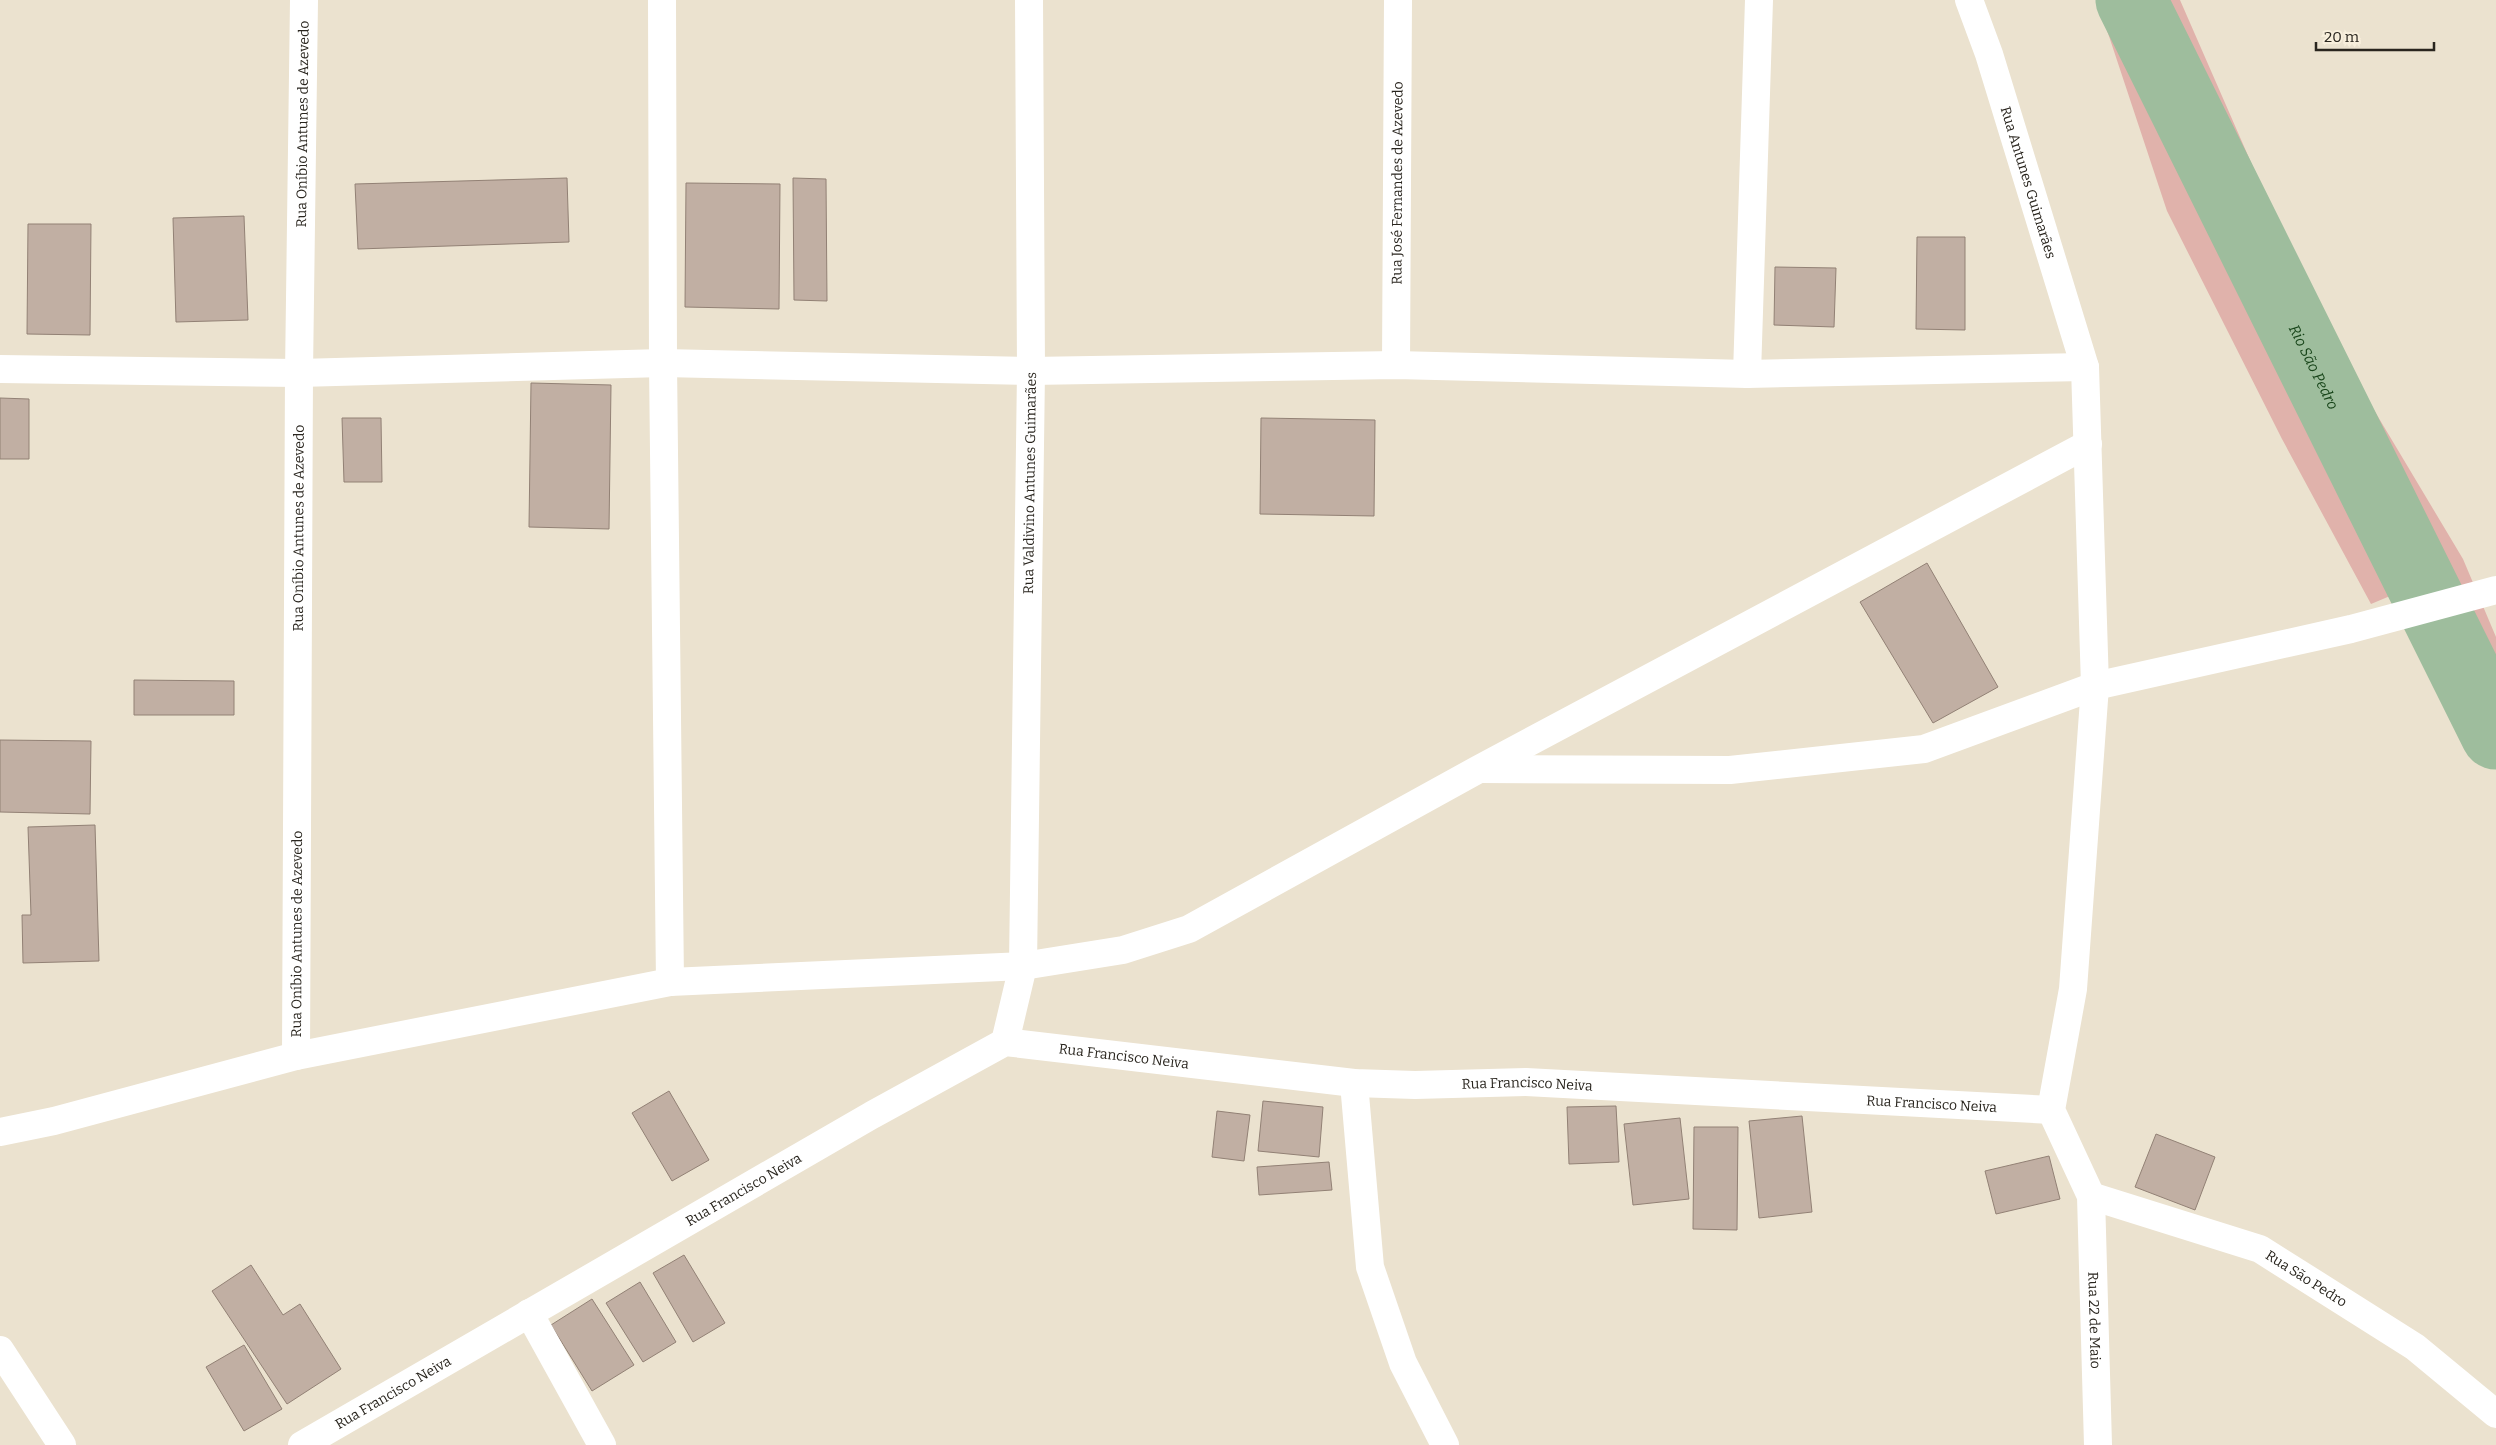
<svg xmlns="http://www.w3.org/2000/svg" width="2496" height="1445" font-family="Bitter,serif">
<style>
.green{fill:#e0b2ab}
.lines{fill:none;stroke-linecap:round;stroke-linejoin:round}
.river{stroke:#9ebd9d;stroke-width:71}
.building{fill:#c1afa3;stroke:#928175}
.minor{stroke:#fff;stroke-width:28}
.labels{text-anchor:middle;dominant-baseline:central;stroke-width:4;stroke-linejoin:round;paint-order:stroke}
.street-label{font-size:14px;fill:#29251e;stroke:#f8efdc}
.water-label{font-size:15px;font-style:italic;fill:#18451a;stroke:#f8efdc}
</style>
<rect width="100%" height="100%" fill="#ebe2cf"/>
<!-- green -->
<path class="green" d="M2097,0h83l139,318 144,241 33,78v97l-75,-151 -50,21 -89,-165 -115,-228z"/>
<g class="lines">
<!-- river -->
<path class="river" id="s1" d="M2131,0l365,734"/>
</g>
<!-- building -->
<path class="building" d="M567,178l2,64 -211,7 -3,-65z
M793,178l33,1 1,122 -33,-1z
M686,183l94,1 -1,125 -94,-2z
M244,216l4,104 -72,2 -3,-104z
M28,224h63l-1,111 -63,-1z
M1917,237h48v93l-49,-1z
M1775,267l61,1 -2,59 -60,-2z
M531,383l80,2 -2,144 -80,-2z
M0,398l29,1v60h-29z
M342,418h39l1,64h-38z
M1261,418l114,2 -1,96 -114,-2z
M1927,563l71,124 -65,36 -73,-121z
M134,680l100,1v34h-100z
M0,740l91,1 -1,73 -90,-2z
M95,825l4,136 -76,2 -1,-48h9l-3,-88z
M669,1091l40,69 -37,21 -40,-68z
M1263,1101l60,6 -4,50 -61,-6z
M1616,1106l3,56 -50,2 -2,-57z
M1217,1111l33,4 -6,46 -32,-4z
M1802,1116l10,96 -53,6 -10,-97z
M1680,1118l9,81 -56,6 -9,-81z
M1694,1127h44l-1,103 -44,-1z
M2156,1134l59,23 -20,53 -60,-23z
M2049,1156l11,43 -64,15 -11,-43z
M1329,1162l3,28 -73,5 -2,-28z
M684,1255l41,68 -32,19 -40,-69z
M251,1265l32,50 17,-11 41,65 -54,35 -75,-113z
M640,1282l36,60 -33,20 -37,-59z
M592,1299l42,66 -42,26 -41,-66z
M244,1345l38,64 -38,22 -38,-64z"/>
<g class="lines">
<!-- minor -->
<g class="minor">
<path d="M662,0l1,363 7,619"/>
<path id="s2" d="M1969,0l20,54 96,313 10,319 -22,303 -22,121 40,86 7,249"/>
<path id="s3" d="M1396,365l2,-365"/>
<path d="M0,369l299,4 364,-10 368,8 365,-6 351,9 338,-7"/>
<path d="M1747,374l12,-374"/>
<path d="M1481,769l249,1 194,-21 171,-63 256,-57 145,-39"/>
<path id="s4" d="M1005,1042l18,-76 8,-595 -2,-371"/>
<path id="s5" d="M296,1056l3,-683 5,-373"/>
<path d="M1354,1083l16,184 33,96 42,82"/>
<path d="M0,1132l54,-11 242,-65 374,-74 353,-16 100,-16 66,-21 290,-160 609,-325"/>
<path id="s6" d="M2091,1196l169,53 155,98 81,67"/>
<path d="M529,1313l73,132"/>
<path d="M0,1350l62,95"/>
<path id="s7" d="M302,1445l570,-330 133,-73 349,41 61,2 111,-3 525,28"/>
</g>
</g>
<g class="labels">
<!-- street labels -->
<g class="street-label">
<text stroke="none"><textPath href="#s5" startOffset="932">Rua Oníbio Antunes de Azevedo</textPath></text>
<text stroke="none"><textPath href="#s3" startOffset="182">Rua José Fernandes de Azevedo</textPath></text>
<text stroke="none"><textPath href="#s2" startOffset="192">Rua Antunes Guimarães</textPath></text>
<text stroke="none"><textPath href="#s4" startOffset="561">Rua Valdivino Antunes Guimarães</textPath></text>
<text stroke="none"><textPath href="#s5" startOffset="528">Rua Oníbio Antunes de Azevedo</textPath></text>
<text stroke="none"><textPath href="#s5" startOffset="122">Rua Oníbio Antunes de Azevedo</textPath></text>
<text stroke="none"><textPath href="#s7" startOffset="930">Rua Francisco Neiva</textPath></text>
<text stroke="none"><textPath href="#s7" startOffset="1335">Rua Francisco Neiva</textPath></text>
<text stroke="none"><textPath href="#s7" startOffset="1740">Rua Francisco Neiva</textPath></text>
<text stroke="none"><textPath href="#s7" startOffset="510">Rua Francisco Neiva</textPath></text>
<text stroke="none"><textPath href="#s6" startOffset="232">Rua São Pedro</textPath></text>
<text stroke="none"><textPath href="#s2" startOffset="1350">Rua 22 de Maio</textPath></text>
<text stroke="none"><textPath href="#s7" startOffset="105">Rua Francisco Neiva</textPath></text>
</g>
<!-- water labels -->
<g class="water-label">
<text stroke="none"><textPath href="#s1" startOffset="410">Rio São Pedro</textPath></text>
</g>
</g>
<!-- scale -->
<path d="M2316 42v8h118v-8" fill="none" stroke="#29251e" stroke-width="2.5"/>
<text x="2324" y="42" font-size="15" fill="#29251e" stroke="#f8efdc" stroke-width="4" paint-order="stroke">20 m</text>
</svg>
